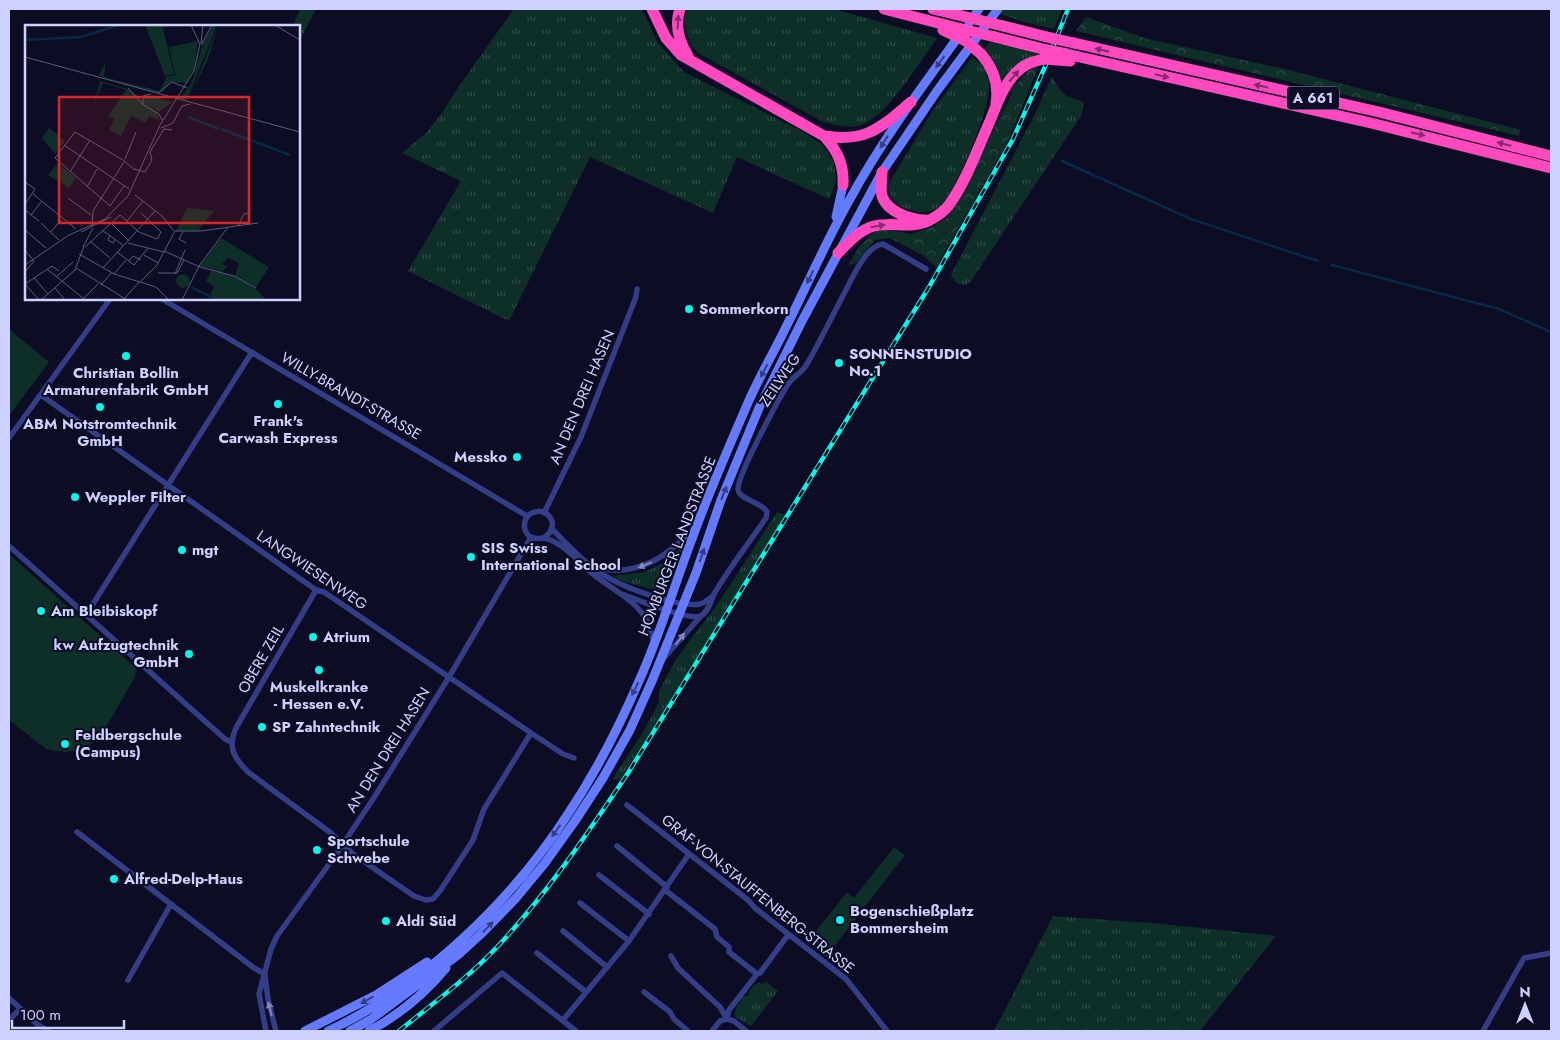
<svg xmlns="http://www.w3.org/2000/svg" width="1560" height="1040" font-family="Jost,sans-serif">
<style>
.grass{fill:url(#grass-tufts)}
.forest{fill:url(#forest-crowns)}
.green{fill:#0e2e28}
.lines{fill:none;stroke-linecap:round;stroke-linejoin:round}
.stream{stroke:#072947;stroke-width:2.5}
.street{stroke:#333e87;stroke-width:5.5}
.secondary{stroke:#657bff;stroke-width:9}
.highway{stroke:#ff49bf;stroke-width:11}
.rail-casing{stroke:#00f9e8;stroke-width:4.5}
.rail{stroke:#0c0c24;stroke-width:2.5;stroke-dasharray:8;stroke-linecap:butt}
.highway-bridge{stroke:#ff49bf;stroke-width:11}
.oneway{fill:#862a72}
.oneway2{fill:#343e87}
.oneway3{fill:#8088c3}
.poi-dot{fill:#00f9e8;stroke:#0c0c24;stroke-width:2}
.labels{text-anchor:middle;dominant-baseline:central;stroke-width:4;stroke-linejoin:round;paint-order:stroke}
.shield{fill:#0c0c24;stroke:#9496bd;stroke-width:1}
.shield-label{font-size:14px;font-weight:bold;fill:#ced1ff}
.poi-label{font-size:15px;font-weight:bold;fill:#ced1ff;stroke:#0c0c24;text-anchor:start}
.street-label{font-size:15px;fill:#ced1ff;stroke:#0c0c24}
.inset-river{fill:none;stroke:#072947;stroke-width:2.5}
.inset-road{fill:none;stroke:#5a5b7c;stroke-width:1}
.view{fill:#d62828;fill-opacity:0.15;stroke:#d62828;stroke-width:2.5}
.inset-edge{fill:none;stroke:#ced1ff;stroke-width:2.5}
</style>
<defs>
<pattern id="grass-tufts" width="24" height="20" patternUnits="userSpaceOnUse" patternTransform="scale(1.25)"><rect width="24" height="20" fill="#0e2e28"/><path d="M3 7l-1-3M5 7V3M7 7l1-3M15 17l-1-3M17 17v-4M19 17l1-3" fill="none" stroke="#304b48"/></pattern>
<pattern id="forest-crowns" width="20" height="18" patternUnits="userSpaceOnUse" patternTransform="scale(1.25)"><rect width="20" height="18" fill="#0e2e28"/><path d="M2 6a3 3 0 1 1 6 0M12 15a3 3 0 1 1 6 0" fill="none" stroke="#304b48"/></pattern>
</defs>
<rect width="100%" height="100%" fill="#0c0c24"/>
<!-- grass -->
<path class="grass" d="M300,9h16l-17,33v-16h-6z
M514,9h128l16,34 26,29 120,60 20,14 10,16 2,19 -7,18 -92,-42 -24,56 -123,-56 -81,164 -101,-50 53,-90 -59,-28 24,-20 15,-19 18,-28z
M686,9h148l103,29c-16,22 -50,79 -76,87 -13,4 -25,0 -38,-3l-125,-69c-13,-17 -14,-23 -12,-44z
M1001,9h61l-8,20 -34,-8 -22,-8z
M990,42l51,12 -38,33c-8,-13 -9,-26 -19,-37z
M972,57c11,6 18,19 17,32 0,22 -33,104 -50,118 -17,13 -54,-1 -50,-24l44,-73z
M1052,76c10,20 12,19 32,26l-3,14 -110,165 -5,4c-8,0 -11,-3 -15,-10l87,-167z
M777,512l8,3 -11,19 -139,222 -15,23 -7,1v-2l32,-49 14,-27v-11l17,-32 43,-57z
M682,546l2,1 -12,30 -13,14 -34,-9 -13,-6 33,-4 20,-10z
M1053,916l110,8 113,12 -76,95h-206z
M766,982l12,9 -27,35 -16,-9c-1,-9 4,-14 9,-21h5l-1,-3 6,-8 5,-2 5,1z"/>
<!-- forest -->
<path class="forest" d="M1086,17l58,21 141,31 236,61 -2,6 -443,-105z
M1039,66l-31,75 -72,126 -12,-11 -34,-18 -15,2 -19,23 -8,2 11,-18 15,-15 10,-3 27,5 19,-6 17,-10 35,-64 34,-69 14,-16z"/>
<!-- green -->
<path class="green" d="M9,329l40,33 -40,54z
M9,554l127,114 -1,9 -33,57 -11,10 -11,6 -15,2 -19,-3 -37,-29z
M894,847l11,8 -79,102 -19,-15 40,-50 7,6z"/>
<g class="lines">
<!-- stream -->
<path class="stream" d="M1062,161l129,58 127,42
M1332,265l167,44 52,23"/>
<!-- street -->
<path class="street" d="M162,299l365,217
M41,395l275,195 8,2 207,141 32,21 11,4
M9,438l101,-139
M544,513l37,-76 55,-140 1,-8
M552,529c16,16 32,34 52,46 18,12 75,33 96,29 5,-1 9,-5 13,-8
M543,538c8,-4 13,-14 6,-22 -3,-4 -9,-6 -14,-4 -11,2 -14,16 -6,24 5,4 9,2 14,2 15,2 31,18 41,28 18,19 52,32 63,55 3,7 5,15 7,22
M9,546l216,193 6,3
M594,566c25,10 55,1 75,-15 10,-7 18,-16 27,-24
M316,590l-79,136c-10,20 -4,31 11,46l83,61 22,21 61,42 12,4 7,-1 7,-8 33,-51 11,-31 47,-76
M619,593c15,5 68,28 81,23 8,-3 11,-15 14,-22 15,-26 35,-51 52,-76l1,-6c-5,-10 -27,-12 -29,-22 -2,-12 42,-94 51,-107 5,-7 14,-11 18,-19 14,-24 26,-50 39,-74 7,-14 21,-45 37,-46l43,25
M86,615l166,-263
M663,659l37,-42
M627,805l121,95 7,8 91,71 41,52
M77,832l177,136 11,6
M617,846l50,41
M599,875l50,39
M665,890l50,39 2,8 12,10v5l28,22
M580,903l49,38
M563,931l44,36
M537,953l49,39
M671,956l7,12 42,39 7,12
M265,976l3,23 8,32
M128,980l43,-76
M644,992l26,20 4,7 14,12
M9,998l28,26 11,7
M727,1019l2,-9 28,-36 3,-1 28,-38
M727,1019l7,2 12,10
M9,1020l11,-11
M563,1020l66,-79 60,-87
M266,1031l-7,-37 12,-45 6,-13 58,-80 40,-60 74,-119 82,-140
M434,1031l68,-58 74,58
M712,1031l8,-10 7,-2
M1483,1031l41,-73 27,-5"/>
<!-- secondary -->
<path class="secondary" d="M969,23l10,-14
M836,217l7,-32
M305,1031l71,-36 51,-33
M328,1031c95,-44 184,-130 240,-217 28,-42 51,-87 71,-133 21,-46 35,-95 53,-142 16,-45 36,-90 55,-134 11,-26 26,-51 38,-76 22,-43 41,-88 65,-130 32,-59 72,-112 111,-166
M350,1031l20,-11 88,-65 23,-21 35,-36 29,-35 30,-42 28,-43 27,-48 22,-49 44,-108 25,-73 38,-92 43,-87 80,-149 55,-81 61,-82
M369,1031c29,-15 56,-38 77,-63"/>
<!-- highway -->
<path class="highway" d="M652,9l14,29 15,17 143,81c14,15 20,29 19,49
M680,9c-6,16 -1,32 8,47
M884,9l62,16
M933,9l21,5
M1003,26l48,12
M995,37l52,13
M1074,43l305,69 172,44
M981,54c12,14 18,31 15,49
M1071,55l300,68 180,45
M824,136c43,7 57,-9 87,-34
M882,172c0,8 -2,17 0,24 5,16 29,24 44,24
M838,253c11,-11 21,-23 36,-27 20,-5 36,4 56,-6 7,-4 13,-7 18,-14 17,-22 30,-58 42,-85 7,-17 14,-39 30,-52 7,-6 15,-8 24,-10"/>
<defs>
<path id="rail" d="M399,1031c33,-27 69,-53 98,-84 50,-53 90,-113 131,-174l301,-486 84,-148 31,-70 24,-60"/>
</defs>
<!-- rail casing -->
<use href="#rail" class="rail-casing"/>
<!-- rail -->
<use href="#rail" class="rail"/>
<!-- highway-bridge -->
<path class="highway-bridge" d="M954,14l49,12
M946,25l49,12
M943,30l23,11 15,13
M1051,38l23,5
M1047,50l20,4
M1044,59l26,2"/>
</g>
<!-- one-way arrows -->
<defs><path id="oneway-solid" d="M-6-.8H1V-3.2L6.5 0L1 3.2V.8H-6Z" transform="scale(1.25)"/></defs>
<g class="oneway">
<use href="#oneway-solid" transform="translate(678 22) rotate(-87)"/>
<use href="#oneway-solid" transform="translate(1102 50) rotate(-167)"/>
<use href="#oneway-solid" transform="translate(1014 76) rotate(-50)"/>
<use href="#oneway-solid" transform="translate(1162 76) rotate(13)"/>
<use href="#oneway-solid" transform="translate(1261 86) rotate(-167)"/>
<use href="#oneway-solid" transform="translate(1418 134) rotate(13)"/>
<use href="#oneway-solid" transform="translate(1504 144) rotate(-166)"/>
<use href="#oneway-solid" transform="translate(878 226) rotate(-10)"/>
</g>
<g class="oneway2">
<use href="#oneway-solid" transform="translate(940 62) rotate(126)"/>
<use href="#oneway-solid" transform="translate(884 142) rotate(122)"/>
<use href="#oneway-solid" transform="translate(810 277) rotate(116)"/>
<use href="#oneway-solid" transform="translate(764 371) rotate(117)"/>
<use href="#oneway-solid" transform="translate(724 493) rotate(-68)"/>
<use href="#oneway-solid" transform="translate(702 555) rotate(-71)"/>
<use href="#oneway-solid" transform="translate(635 689) rotate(116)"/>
<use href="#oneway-solid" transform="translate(556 831) rotate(126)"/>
<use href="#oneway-solid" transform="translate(488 927) rotate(-46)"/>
<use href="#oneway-solid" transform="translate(367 1000) rotate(151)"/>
</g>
<g class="oneway3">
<use href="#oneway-solid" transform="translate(645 565) rotate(158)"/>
<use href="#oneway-solid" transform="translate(680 639) rotate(-52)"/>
<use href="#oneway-solid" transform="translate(270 1009) rotate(-104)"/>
</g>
<!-- markers -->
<g class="poi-dot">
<circle cx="689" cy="309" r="5"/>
<circle cx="126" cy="356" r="5"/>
<circle cx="839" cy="363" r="5"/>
<circle cx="278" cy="404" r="5"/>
<circle cx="100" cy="407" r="5"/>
<circle cx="517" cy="457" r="5"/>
<circle cx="75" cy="497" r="5"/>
<circle cx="182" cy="550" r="5"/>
<circle cx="471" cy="557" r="5"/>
<circle cx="41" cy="611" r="5"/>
<circle cx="313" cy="637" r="5"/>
<circle cx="189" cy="654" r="5"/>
<circle cx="319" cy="670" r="5"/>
<circle cx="262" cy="727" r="5"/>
<circle cx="65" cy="744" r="5"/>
<circle cx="317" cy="850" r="5"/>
<circle cx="114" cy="879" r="5"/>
<circle cx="840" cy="920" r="5"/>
<circle cx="386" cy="921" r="5"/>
</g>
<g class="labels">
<!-- shield labels -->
<rect class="shield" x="1287" y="86.5" width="52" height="23" rx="4"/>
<g class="shield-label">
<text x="1313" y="98">A 661</text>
</g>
<!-- poi labels -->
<g class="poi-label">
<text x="699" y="309">Sommerkorn</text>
<text x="849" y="354">SONNENSTUDIO<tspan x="849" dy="17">No.1</tspan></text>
<text x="126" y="373" text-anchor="middle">Christian Bollin<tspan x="126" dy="17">Armaturenfabrik GmbH</tspan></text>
<text x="278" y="421" text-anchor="middle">Frank's<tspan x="278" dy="17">Carwash Express</tspan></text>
<text x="100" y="424" text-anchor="middle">ABM Notstromtechnik<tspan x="100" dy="17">GmbH</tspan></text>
<text x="507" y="457" text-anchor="end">Messko</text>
<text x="85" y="497">Weppler Filter</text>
<text x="481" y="548">SIS Swiss<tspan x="481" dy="17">International School</tspan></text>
<text x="192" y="550">mgt</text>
<text x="51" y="611">Am Bleibiskopf</text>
<text x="323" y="637">Atrium</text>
<text x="179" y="645" text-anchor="end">kw Aufzugtechnik<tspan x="179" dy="17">GmbH</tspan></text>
<text x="319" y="687" text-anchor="middle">Muskelkranke<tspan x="319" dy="17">- Hessen e.V.</tspan></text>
<text x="272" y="727">SP Zahntechnik</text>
<text x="75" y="735">Feldbergschule<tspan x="75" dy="17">(Campus)</tspan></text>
<text x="327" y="841">Sportschule<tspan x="327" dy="17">Schwebe</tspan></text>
<text x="124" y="879">Alfred-Delp-Haus</text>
<text x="850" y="911">Bogenschießplatz<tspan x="850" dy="17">Bommersheim</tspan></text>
<text x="396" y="921">Aldi Süd</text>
</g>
<!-- street labels -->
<g class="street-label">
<text transform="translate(780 380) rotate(-56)">ZEILWEG</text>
<text transform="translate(351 396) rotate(30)">WILLY-BRANDT-STRASSE</text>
<text transform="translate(582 397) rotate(-67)">AN DEN DREI HASEN</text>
<text transform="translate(677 546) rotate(-69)">HOMBURGER LANDSTRASSE</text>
<text transform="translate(312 570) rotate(34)">LANGWIESENWEG</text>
<text transform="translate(261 659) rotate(-60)">OBERE ZEIL</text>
<text transform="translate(388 750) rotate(-58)">AN DEN DREI HASEN</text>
<text transform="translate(758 894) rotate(39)">GRAF-VON-STAUFFENBERG-STRASSE</text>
</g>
</g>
<!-- overview -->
<g transform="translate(25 25)">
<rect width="275" height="275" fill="#0c0c24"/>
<path d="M188,0h4l-30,75 -7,-1 12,-17 11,-39zM193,0l-10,34 -16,33 20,-51zM173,16l-4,28 -8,14 -15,-1 -9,10 -4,1 -30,-8 -24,-7 -5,-3 7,-14 -2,16 56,14 6,-14 9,-2 -6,-28zM75,56l31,9 26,23 3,8 -11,-5 -3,7 -15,-7 -10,20 -12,-6 6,-11 -7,-3 18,-26 -23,-7 -9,22zM122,70l26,7 -14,10 -15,-9 -1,-5zM162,183l27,3 -16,20h-22zM186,246l23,5 22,13 10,11h-52l-24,-13 20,8 4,-8 -8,-6z" fill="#0e2e28"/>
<path d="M120,0h29l-11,3 11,46 -9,2zM24,103l16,13 -10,13 -13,-16zM33,138l18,15 -7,10 -21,-13zM196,213l48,29 -13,20 -21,-11 4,-13 -11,-5 -6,6 5,2 -5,6 -22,-6zM151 256a7 7 0 1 1 14 0a7 7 0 1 1-14 0Z" fill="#0e2e28"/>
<path class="inset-river" d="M0,15l56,-3 38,-12M163,92l31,12M196,104l69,26M166,262l26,13"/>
<path class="inset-road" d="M250,0l25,15M176,18l2,-18M176,20l11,-20M0,32l275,75M103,63l14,16 17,10 3,6M133,68l14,-11 15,6M118,79v-8l8,-2M136,103l12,-5 9,-17 8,-2M39,120l65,44M100,134l11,-27M98,135l-48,-28 -20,26 55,48 14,-20M98,135l12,10M109,144l11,3 7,-12 -2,-8 14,-23 8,1M45,147l20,-32M0,157l10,7 -10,15M62,162l10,-18M8,169l43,35M110,170l27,21 12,15M43,173l23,17M0,185l14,11M6,190l10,-13M102,196l16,-20M16,198l18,17M86,198l18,18M67,201l1,-15 31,-49M213,201l6,-12 6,-1M0,205l21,18M77,205l22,16M150,206h26l57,-8M26,207l10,-12M56,207l30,-15M158,207l-4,7 7,4M85,210l-2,5 5,3 2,-4M65,216l20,17M103,218l36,9M58,222l10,-19M60,222l35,-32 19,17 18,7 4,-7 -20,-19M0,225l9,11 -9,11M139,226l36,16 34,9 22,12M92,227l17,13 14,-17M54,229l35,20 42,13 13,13M119,230l14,8M104,236l4,-5 8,4M0,240l44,-30 36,-16 23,-23 32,-71 34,-54 6,-27 -9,-19M51,243l51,32M78,243l52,-57M22,244l36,29M133,248h19l7,-13M89,249l12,-14M150,249l10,-24M31,252l17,-15M9,253l14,16M116,256l16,-16 18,-34M0,259l27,-18 7,5M0,259l14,16M76,260l11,-13M30,263l10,12M16,275l34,-30 9,-24M57,275l16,-16M98,275l17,-19M157,275l17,-34 29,-39"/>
<path class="view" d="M34,72h190v126h-190z"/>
<rect width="275" height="275" class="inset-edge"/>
</g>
<!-- border -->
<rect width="1560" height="1040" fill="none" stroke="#ced1ff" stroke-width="20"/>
<!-- north arrow -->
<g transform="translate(1525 1005)" stroke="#0c0c24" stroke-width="4" paint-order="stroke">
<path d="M0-4L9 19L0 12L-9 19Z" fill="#ced1ff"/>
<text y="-8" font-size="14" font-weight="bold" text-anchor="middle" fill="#ced1ff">N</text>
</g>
<!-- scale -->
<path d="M12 1020v8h112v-8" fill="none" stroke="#ced1ff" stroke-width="2.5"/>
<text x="20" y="1020" font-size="15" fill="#ced1ff" stroke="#0c0c24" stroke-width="4" paint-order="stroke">100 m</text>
</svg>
